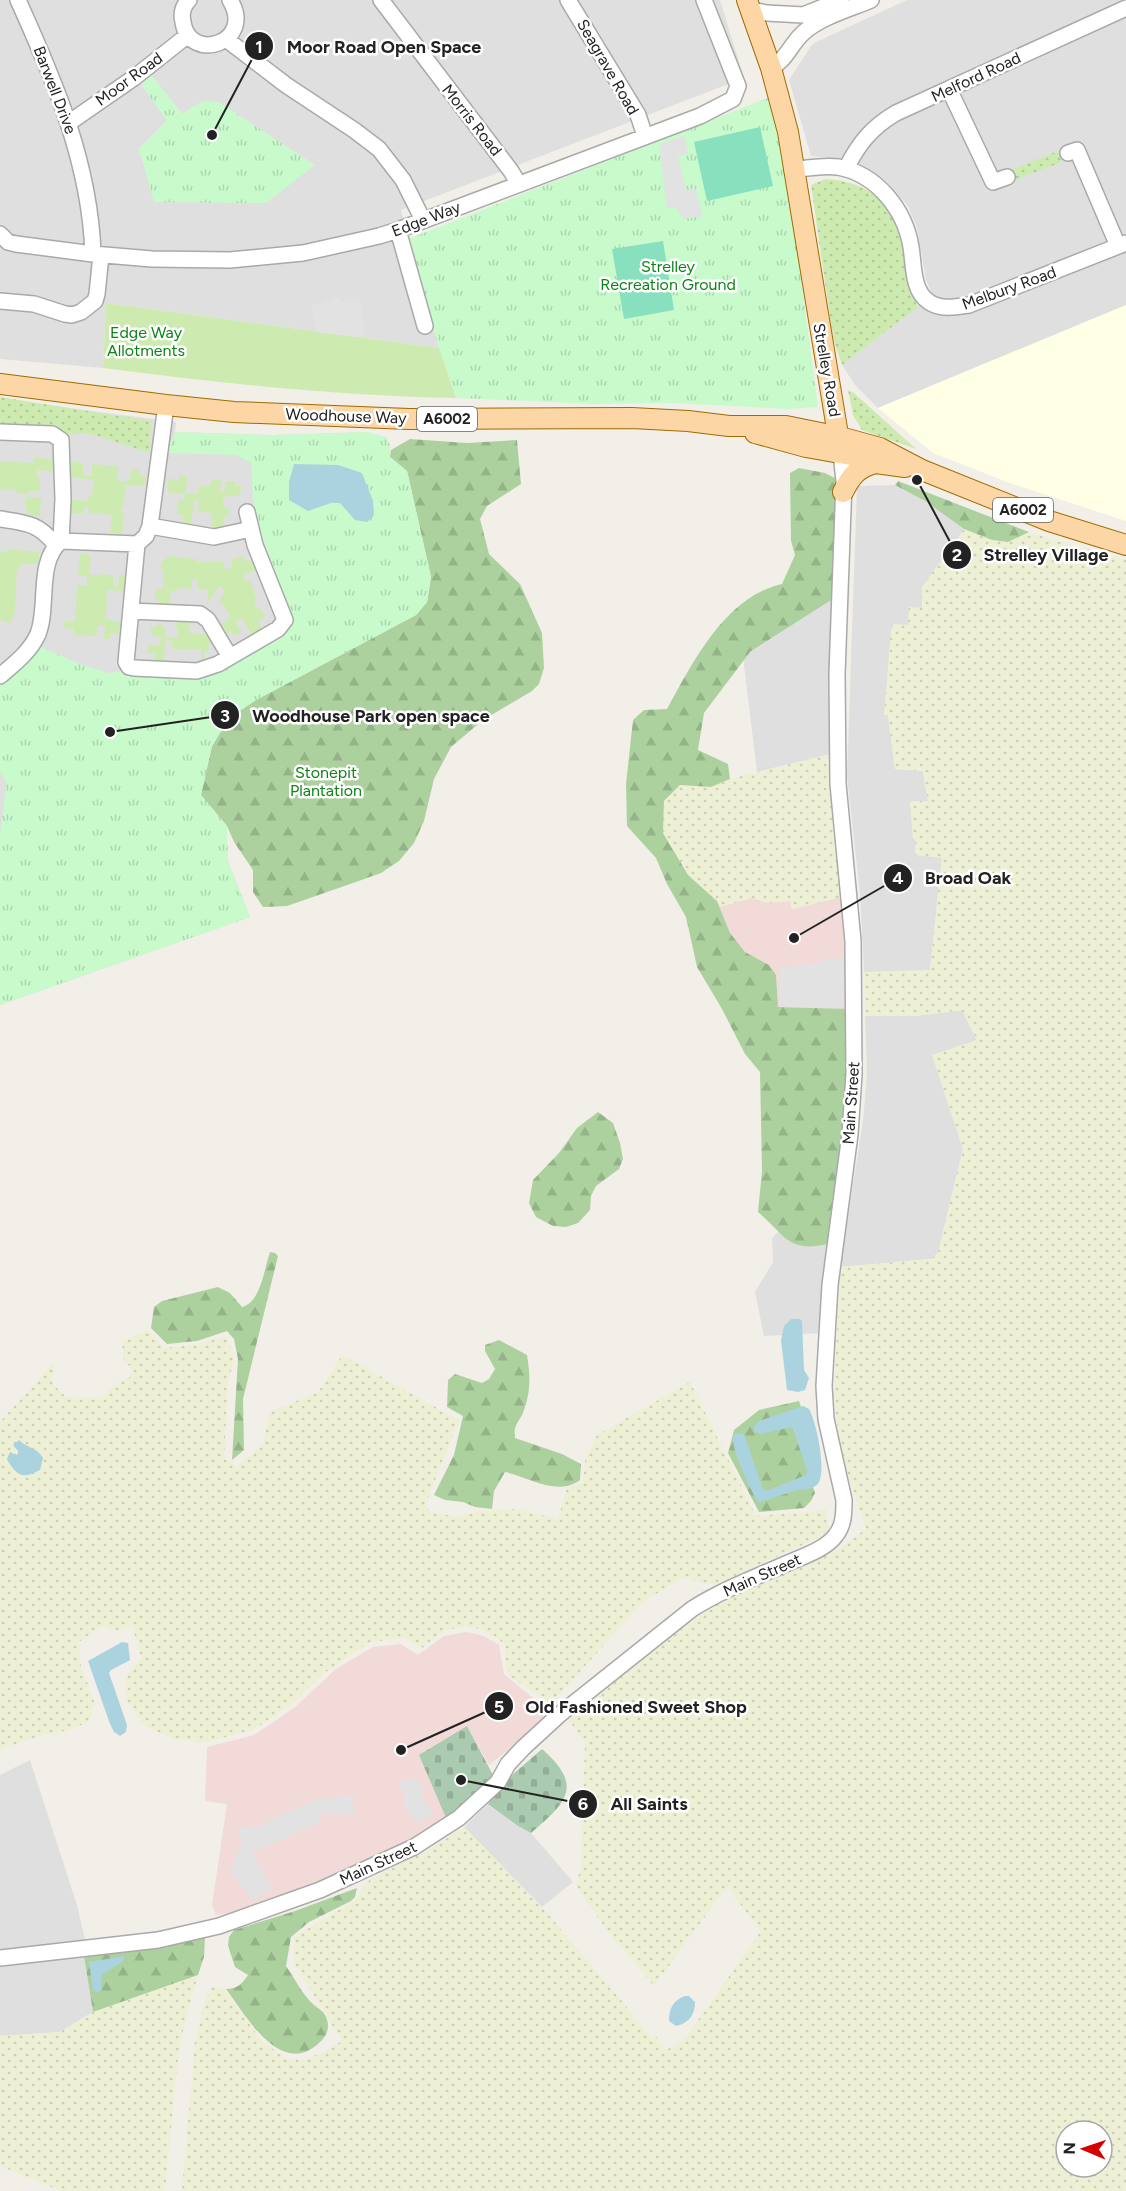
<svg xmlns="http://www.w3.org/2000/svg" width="1126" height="2191" font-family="Figtree,sans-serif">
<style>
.residential{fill:#e0dfdf;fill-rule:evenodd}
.commercial{fill:#f2dad9}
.education{fill:#ffffe5}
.farmland{fill:url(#farmland-dots);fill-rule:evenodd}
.grass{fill:url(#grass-dots)}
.forest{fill:url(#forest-firs)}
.cemetery{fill:url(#cemetery-stones)}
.park{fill:url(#park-tufts)}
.garden{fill:#cdebb0}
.pitch{fill:#88e0be}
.parking{fill:#e2e2e2}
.water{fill:#aad3df}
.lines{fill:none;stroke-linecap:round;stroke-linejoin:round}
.minor-casing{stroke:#a9a9a9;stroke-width:18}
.major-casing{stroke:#a06b00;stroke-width:22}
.minor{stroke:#fff;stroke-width:15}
.major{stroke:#fcd6a4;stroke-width:20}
.labels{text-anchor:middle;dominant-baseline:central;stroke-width:5;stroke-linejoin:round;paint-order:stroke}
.shield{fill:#fff;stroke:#646464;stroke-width:1.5}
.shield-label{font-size:15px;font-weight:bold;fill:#222}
.street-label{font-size:16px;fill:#222;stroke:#fff}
.park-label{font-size:16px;fill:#0c8416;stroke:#fff}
.leader{fill:none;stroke:#222;stroke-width:2}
.callout-dot{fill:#222;stroke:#fff;stroke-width:2}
.mark-label{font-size:18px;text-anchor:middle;font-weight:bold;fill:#fff}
.callout-label{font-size:18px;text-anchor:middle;font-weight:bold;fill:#222;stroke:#fff;stroke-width:5;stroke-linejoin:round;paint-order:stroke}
</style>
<defs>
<pattern id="farmland-dots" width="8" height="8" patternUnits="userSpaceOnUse" patternTransform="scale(1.5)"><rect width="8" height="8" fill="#eef0d5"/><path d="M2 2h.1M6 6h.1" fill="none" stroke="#ccceb7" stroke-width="1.8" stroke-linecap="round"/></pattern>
<pattern id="grass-dots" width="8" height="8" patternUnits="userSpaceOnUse" patternTransform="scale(1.5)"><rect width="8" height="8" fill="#cdebb0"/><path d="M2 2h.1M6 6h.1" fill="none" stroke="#b0c997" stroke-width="1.8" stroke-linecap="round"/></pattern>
<pattern id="forest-firs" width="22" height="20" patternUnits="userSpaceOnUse" patternTransform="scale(1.5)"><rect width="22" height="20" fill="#add19e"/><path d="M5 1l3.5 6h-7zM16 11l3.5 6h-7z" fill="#95b388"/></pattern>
<pattern id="cemetery-stones" width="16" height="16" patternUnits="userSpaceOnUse" patternTransform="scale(1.5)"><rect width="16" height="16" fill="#aacbaf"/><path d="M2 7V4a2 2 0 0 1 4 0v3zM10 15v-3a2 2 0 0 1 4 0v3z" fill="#92ae96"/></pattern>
<pattern id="park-tufts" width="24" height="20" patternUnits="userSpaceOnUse" patternTransform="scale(1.5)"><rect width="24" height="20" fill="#c8facc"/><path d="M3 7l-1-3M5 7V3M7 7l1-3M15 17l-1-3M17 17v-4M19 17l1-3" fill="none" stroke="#acd6af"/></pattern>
</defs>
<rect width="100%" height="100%" fill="#f2efe9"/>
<!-- residential -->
<path class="residential" d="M0,0h720l24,78 -343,132 38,138 -333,-45 -3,65 -103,-9zM152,76l30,38 22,-13 -65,48 28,-28z
M907,0h219v305l-248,103 -23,-23 -13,-20 91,-70 -7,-15 -9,-52 -9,-22 -18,-21 -26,-18 -22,-8 -31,-3 -22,-76 22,-34 5,-4z
M0,402l61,5 115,15 -1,10 98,3 94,-3 19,5 1,21 32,146 -17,19 -163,74 -32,41 21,123 22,56 -250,88z
M895,485l30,16 39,28 -41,58 -1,22 -14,16 -24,90 4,-1 7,55 28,2 5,30 -18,1 5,37 27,18 -12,114 -66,1 -4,-79 -13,-117 10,-290z
M836,597l-5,157 -74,18 -14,-115z
M963,1010l14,31 -22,81 8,27 -25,104 -7,6 -91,8 23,-146 4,-46 -2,-59h51z
M783,1227l51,1 -11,105 -59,3 -9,-44 18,-30 -1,-24z
M30,1760l47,145 9,38 -86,7v-175z
M488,1804l30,22 13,7 42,49 -31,25 -78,-80z
M84,1955l9,57 -33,20 -60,4v-72z"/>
<!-- commercial -->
<path class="commercial" d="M845,896l5,113 -72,-2 -9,-42 -24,-13 -15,-19 -11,-26 33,-9 17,5 21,-2 2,8z
M467,1632l17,4 15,9 5,29 47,39 -16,16 -46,36 -22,-39 -16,11 -4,83 -36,24 -2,-4 -11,6v4l-68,30 -81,30 -33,5 -4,-10 15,-101 -22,-3 2,-54 47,-12 40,-27 42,-39 37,-22 28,-3 17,11 26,-19z"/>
<!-- education -->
<path class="education" d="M1126,305v216l-119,-39 -74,-29 -55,-45z"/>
<!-- farmland -->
<path class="farmland" d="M964,529l28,11 16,2 21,-10 97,28v1631h-944l13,-150 10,-40 7,-14 12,2 37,51 25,19h19l19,-7 18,-11 -48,-78v-26l60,-36 16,-22 59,-29 35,-23 78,80 110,130 3,-2 11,15 18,-10 77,-109 -34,-44 -73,99 -45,-53 -33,-47 5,-20 4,-124 -17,-23 74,-62 54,-42 24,-13 119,-54 27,-19 -21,-63 -7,-38 -4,-30 6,-131 91,-8 7,-6 25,-104 -31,-94 45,-15 -15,-30 -46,6h-51l-1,-44 66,-2 12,-112 -27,-3v-16h-2l-3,-38h18l-5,-30 -28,-2 -7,-54h-4l7,-84 3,-7 14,1 1,-18 13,1v-21zM1066,2131h36v36h-36z
M831,754l14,142 -53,13 -2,-8 -21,2 -17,-5 -33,9 -2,-6 -29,-26 -25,-42 1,-32 16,-16 31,2 19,-8z
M148,1330l16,18 30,-3 32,-9 9,23 -7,21 -4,79 13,7 26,-21 7,-33 48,-20 24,-37 117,65 -33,83 3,8 27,6 24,-6 36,-2 42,10 9,-31 16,-5 2,-23 12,-25 93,-53 66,134 70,-6 3,19 -11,9 -103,47 -32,-7 -39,23 -89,98 -9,2 -36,-25 -5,-13v-19l-21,-14 -19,-4 -22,5 -21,17 -18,-11 -36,6 -45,31 -32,31 -38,25 -51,13 -33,-6 -25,-11 -19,-27 1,-23 15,-18 -9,-32 -11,5 -20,-5 -22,16 1,21 15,41 -6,17 -16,8 -36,8 -37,12v-327l55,-61 -3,22 14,14h37l9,-11 18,-9 1,-10 -7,-6 -2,-19z
M198,1975l-16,60 -5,31 -12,125h-104l-61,-25v-130l60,-4 33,-20z"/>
<!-- grass -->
<path class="grass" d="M1058,151l4,11 -50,19 -4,-10z
M825,179c47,2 72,28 80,75 4,23 1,30 13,53l-76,58 -9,-27 -22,-153z
M848,390l6,3 62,56 -54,-19 -9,-15z
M0,397l151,24 -1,32 -62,-20 -23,2 -9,-7h-56z"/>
<!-- forest -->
<path class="forest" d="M410,439l57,4 50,-3 4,44 -34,22 -7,13 9,35 31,30 22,49 2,35 -5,16 -7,7 -49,29 -32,27 -17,32 -10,42 -10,22 -15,18 -18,12 -28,10 -66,23 -24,1 -10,-15v-22l-19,-28 -7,-16 -26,-31 11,-49 17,-28 27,-18 160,-85 11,-13 4,-25 -24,-106 -17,-14 1,-7z
M799,468l26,5 14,7 -3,117 -86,55 -46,61 -6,37 30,14 2,15 -19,8 -31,-2 -16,16 -1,32 25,42 29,26 13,32 15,19 24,13 7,10 2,32 72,2v58l-18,176c-44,11 -45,-6 -74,-31l4,-41 -2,-99 -15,-18 -23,-45 -25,-42 -11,-50 -19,-33 -11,-26 -29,-32 -1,-42 7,-64 11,-10 23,-1c26,-47 58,-112 115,-125l13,-29 -4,-14 -1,-68z
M898,481l131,51 -21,10 -16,-2 -28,-11 -39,-28 -30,-16z
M598,1112l15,11 7,20 3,16 -4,10 -23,17 -5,10 -1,14 -12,13 -12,4 -13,-1 -17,-9 -7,-14 4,-23 26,-27 18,-25z
M270,1252l5,1 3,3 -35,143 1,51 -12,10 6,-101 -4,-20 -7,-8 -30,10 -30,3 -16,-16 3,-21 8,-6 56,-14 12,6 12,14c19,-5 22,-38 28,-55z
M499,1340l28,15c3,19 4,34 -2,52 -4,15 -12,15 -10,31l47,16 19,10 -1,16c-22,17 -52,-3 -75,-8l-11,19 -2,18 -17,-2 -12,-5 -18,-2 -11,-5 20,-40 9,-39 -16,-9 1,-27 7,-6 27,9 7,-4 6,-10 -10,-18v-6z
M799,1401l2,6 -8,20 22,66 -4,8 -7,7 -45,4 -31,-59 6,-23 25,-20z
M357,1888l-2,9 -4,4 -42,21 -18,15 -5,29c8,11 16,28 27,38 4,4 10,6 13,13 4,9 2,18 -6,25 -38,38 -74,-26 -94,-53 11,0 16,-5 22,-14l-13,-8 -5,-15 -2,-7 1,-8 5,-7 61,-19z
M205,1937l-1,20 -6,18 -105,37 -9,-56 49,-5z"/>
<!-- cemetery -->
<path class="cemetery" d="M467,1726l26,49 -46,45 -28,-65z
M542,1749c42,37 25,53 -11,84l-13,-7 -30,-22 17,-23z"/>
<!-- park -->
<path class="park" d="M152,76l30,38 22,-13 15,1 96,63 -49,38 -112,-1 -15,-53 28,-28 -26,-37z
M770,97l22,111 26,199 -31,2 -115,-6 -78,1 -138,-6 -17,-50 -31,-109z
M175,432l98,3 94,-3 19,5 4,8v12l17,14 24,106 -4,25 -11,13 -160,85 -27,18 -17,28 -11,49 26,31 1,35 22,56 -250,88v-172l7,-51 -7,-9v-90l38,-37 42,18 28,9 20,-3 91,1 28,-15 44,-32c-5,-32 -23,-57 -32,-87 -7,-24 -6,-50 -8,-74l-14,-8 -70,-2z"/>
<!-- garden -->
<path class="garden" d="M106,303l333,45 17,50c-118,-2 -236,-15 -353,-30z
M34,458l22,1 -3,12 -16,-1v7l3,1 -1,13h-12v6h14l-1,20 -14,-4v-19h-9l-1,-4h-16v-29l33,2z
M67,462h13l3,2v12h9v-12l26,2 -1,15h12l2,-12h9v7l7,1 -3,8h-19l-1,21 -3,1v5l3,2 -2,22 -12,-3 2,-18 -23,-2 -1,-7 -4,1v6h-15l2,-13 17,1 1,-5h3l2,-16 -25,-3z
M179,475h8l-1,18 12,1 1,-8h12v-6h10l-1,11h5v-10h10v5h6l-1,9 -18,2 3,11 3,-1 2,8 -7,3 3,12 -14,1v-18l-14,-1 1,-12 -5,1 -3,24h-9l2,-10 -7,-1 1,-14 6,1 1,-8h-15l-2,-3v-12l11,3z
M7,549l33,3 -3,12h-16v4h-4l-2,43 -5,13 -9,-4 -1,1v-69h6z
M80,553l11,2 -2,19 11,2v-2l13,1v11h5l1,-11h9l-2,16 -19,-1 -1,29 16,4v14l-2,-3 -9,-1 -1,6h-6l1,-13h-8v10l-23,-1v-6l-10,-1v-6h11l2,-37h10v-9l-9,-1z
M170,556l27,3v3h24l2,-4 1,11 8,-1 -1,-8 12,-4 3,6 7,-3 4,11 -14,5 3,7 4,-1 7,19 -3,2 3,7 3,-2 5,10 -7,4 6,13 -11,3 -11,-19 -6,4 5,10 -7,4 -3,-5 -7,4 -4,-10 11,-7 -7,-12 -5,-5 6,-11 -6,-4 -12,19 1,-15 -11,-1v-10h-5v10l-15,-1v3h-6l-2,15 -9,1v-6l-5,-1 1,-11h7l1,-19 -4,-2 1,-6z
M177,621h13l-1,12 19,2 6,5 -6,4 2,5 -7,4 3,7 -5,2v-13h-29v-8l-7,-1 -1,23 -11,1 2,-10h-8l1,-9h12l1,-8 -10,-1v-10l6,1 1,-4h2l3,2v4h3v8h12v-8h-3z"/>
<!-- pitch -->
<path class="pitch" d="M760,127l13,59 -66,15 -13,-59z
M663,241l11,69 -50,9 -12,-70z"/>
<!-- parking -->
<path class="parking" d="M685,136l3,17 -10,4 8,33 9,-2 8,28 -19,3 -7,-11h-10l-8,-64z
M335,296l7,5 17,-1 4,11 -2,1 5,26 -50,-6 -4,-27 8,-1z
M843,958l1,49h-65v-35l2,-6 35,-2 8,-5z
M417,1778l7,14 -3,2 5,11 3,-1 4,11 -17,8 -10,-14 -3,1 3,-10 -7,-17 8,-4 2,3z
M353,1796l2,19 -35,-2 1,9 -68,30 19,37 -19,12 -23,-30 11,-27 -3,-16 18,-1 61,-28z"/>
<!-- water -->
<path class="water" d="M294,464l44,1 24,8 11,28 1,14 -7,7 -12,-2 -15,-17h-9l-23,8 -19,-11v-18z
M791,1319h9l2,2 2,49 5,8 -4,12 -7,2 -11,-2 -6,-50 3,-14z
M803,1406l6,3c7,12 19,65 8,76 -6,5 -16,4 -23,6 -12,3 -23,9 -36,11 -7,-11 -28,-55 -25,-67l5,-2 6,1 19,55 3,2 40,-16 1,-4 -14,-44 -33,7 -6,-3v-4l5,-6z
M19,1440c8,8 19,8 24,18l-3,12c-17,9 -23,7 -33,-11l3,-7 6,3 2,-1v-3l-5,-6z
M122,1642l6,1 2,17 -19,10 -2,3 18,52 -1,7 -6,4 -6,-4 -4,-8 -22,-63z
M125,1956l-2,5 -21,14 -1,15 -4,2 -4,-2 -4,-28z
M685,1996h4l6,6c0,13 -6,21 -19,24l-7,-5c0,-12 4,-21 16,-25z"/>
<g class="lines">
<defs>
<path id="minor" d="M18,0c37,82 72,163 75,254
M189,0c-6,6 -8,14 -6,22 6,42 73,21 47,-22
M381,0l130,171 7,12
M568,0l70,115 7,21
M751,10l16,3 36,2 38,-15
M226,39l60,46 68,45 25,19 24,31 20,40
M771,68c17,-10 19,-23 32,-35 17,-16 47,-24 68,-33
M949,89l44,93 14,-5
M70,122l65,-45 53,-42
M1068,153l9,-3 41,96
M846,169c12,-25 26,-42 50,-56l230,-105
M792,170c15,-2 32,-5 46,-3 39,7 67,43 73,80 3,18 1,44 18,55 12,8 27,5 40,3l157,-62
M398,230l27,96
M0,234l8,8 8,2 77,10 59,5 78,1 73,-7 76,-17 19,-6 302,-114 33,-17 5,-13 -34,-86
M0,301l34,3 31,10 7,1 9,-3 14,-11 2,-7 4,-39
M0,432l52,2 9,6 2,59 -2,42
M0,519c27,4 38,4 56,26
M150,526l64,11 37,-8
M137,544l-11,118 3,5 5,1 63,3 21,-7 60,-35 7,-9 -30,-75 -8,-33
M131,611l69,3 8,6 22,37
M0,676c14,-12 30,-24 38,-42 11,-28 -2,-72 23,-93l76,3 9,-8 4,-10 16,-121
M0,1958l158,-18 61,-14 101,-36 94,-43 45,-29 39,-36 10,-18 15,-16 36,-33 133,-106c30,-19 64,-32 96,-46 16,-7 38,-14 48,-28 8,-10 8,-23 8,-35l-18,-81 -2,-33 6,-101 20,-151 4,-60 -1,-133 -15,-157 -1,-110 7,-193 -3,-28"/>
<path id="major" d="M747,0l24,68 17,64 53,321
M0,384l166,21 68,7 175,7 223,-1 56,3 41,5h57l54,11 40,11 42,22 127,51 77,24
M755,433l51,14 45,8 25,8 29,4
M843,492c8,-16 15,-25 33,-29"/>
</defs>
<!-- minor casing -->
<use href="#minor" class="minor-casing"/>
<!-- major casing -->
<use href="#major" class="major-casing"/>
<!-- minor -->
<use href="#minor" class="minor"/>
<!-- major -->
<use href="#major" class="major"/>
</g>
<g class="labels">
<!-- shield labels -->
<g class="shield">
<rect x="417" y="407" width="60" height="24" rx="4.5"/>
<rect x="993" y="498" width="60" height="24" rx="4.5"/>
</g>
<g class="shield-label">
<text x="447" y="419">A6002</text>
<text x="1023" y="510">A6002</text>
</g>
<!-- street labels -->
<g class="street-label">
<text transform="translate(608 67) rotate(60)">Seagrave Road</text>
<text transform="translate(976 77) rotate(-25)">Melford Road</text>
<text transform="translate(129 79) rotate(-36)">Moor Road</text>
<text transform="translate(55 90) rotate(69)">Barwell Drive</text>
<text transform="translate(472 120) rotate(52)">Morris Road</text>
<text transform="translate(426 219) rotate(-21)">Edge Way</text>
<text transform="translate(1009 288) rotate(-20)">Melbury Road</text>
<text transform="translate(827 370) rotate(80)">Strelley Road</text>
<text transform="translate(346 416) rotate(2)">Woodhouse Way</text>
<text transform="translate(851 1103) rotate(-86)">Main Street</text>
<text transform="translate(762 1575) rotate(-24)">Main Street</text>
<text transform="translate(378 1863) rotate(-25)">Main Street</text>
</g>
<!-- park labels -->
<g class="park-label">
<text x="668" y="266">Strelley<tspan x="668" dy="18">Recreation Ground</tspan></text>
<text x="146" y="332">Edge Way<tspan x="146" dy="18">Allotments</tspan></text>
<text x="326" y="772">Stonepit<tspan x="326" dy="18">Plantation</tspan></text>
</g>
</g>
<!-- callouts -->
<path class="leader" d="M212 135L259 46M917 480L957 555M110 732L225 715M794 938L898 878M401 1750L499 1706M461 1780L583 1804"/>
<g class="callout-dot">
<circle cx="212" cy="135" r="6"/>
<circle cx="917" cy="480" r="6"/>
<circle cx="110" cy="732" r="6"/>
<circle cx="794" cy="938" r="6"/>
<circle cx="401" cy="1750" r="6"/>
<circle cx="461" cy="1780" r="6"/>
<circle cx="259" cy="46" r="15"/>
<circle cx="957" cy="555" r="15"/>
<circle cx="225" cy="715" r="15"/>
<circle cx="898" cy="878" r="15"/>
<circle cx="499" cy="1706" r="15"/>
<circle cx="583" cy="1804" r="15"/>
</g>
<g class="mark-label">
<text x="259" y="53">1</text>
<text x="957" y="561">2</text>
<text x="225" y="722">3</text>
<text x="898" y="884">4</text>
<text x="499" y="1713">5</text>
<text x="583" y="1810">6</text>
</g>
<g class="callout-label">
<text x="384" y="53">Moor Road Open Space</text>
<text x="1046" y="561">Strelley Village</text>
<text x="371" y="722">Woodhouse Park open space</text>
<text x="968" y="884">Broad Oak</text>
<text x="636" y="1713">Old Fashioned Sweet Shop</text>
<text x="649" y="1810">All Saints</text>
</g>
<!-- north arrow -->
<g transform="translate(1084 2149) rotate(272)"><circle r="28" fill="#ffffff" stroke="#a7a7a7" stroke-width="1.5"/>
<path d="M0-4.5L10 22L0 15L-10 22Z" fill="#d40000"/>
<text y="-9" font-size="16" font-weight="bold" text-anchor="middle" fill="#222222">N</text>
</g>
</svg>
